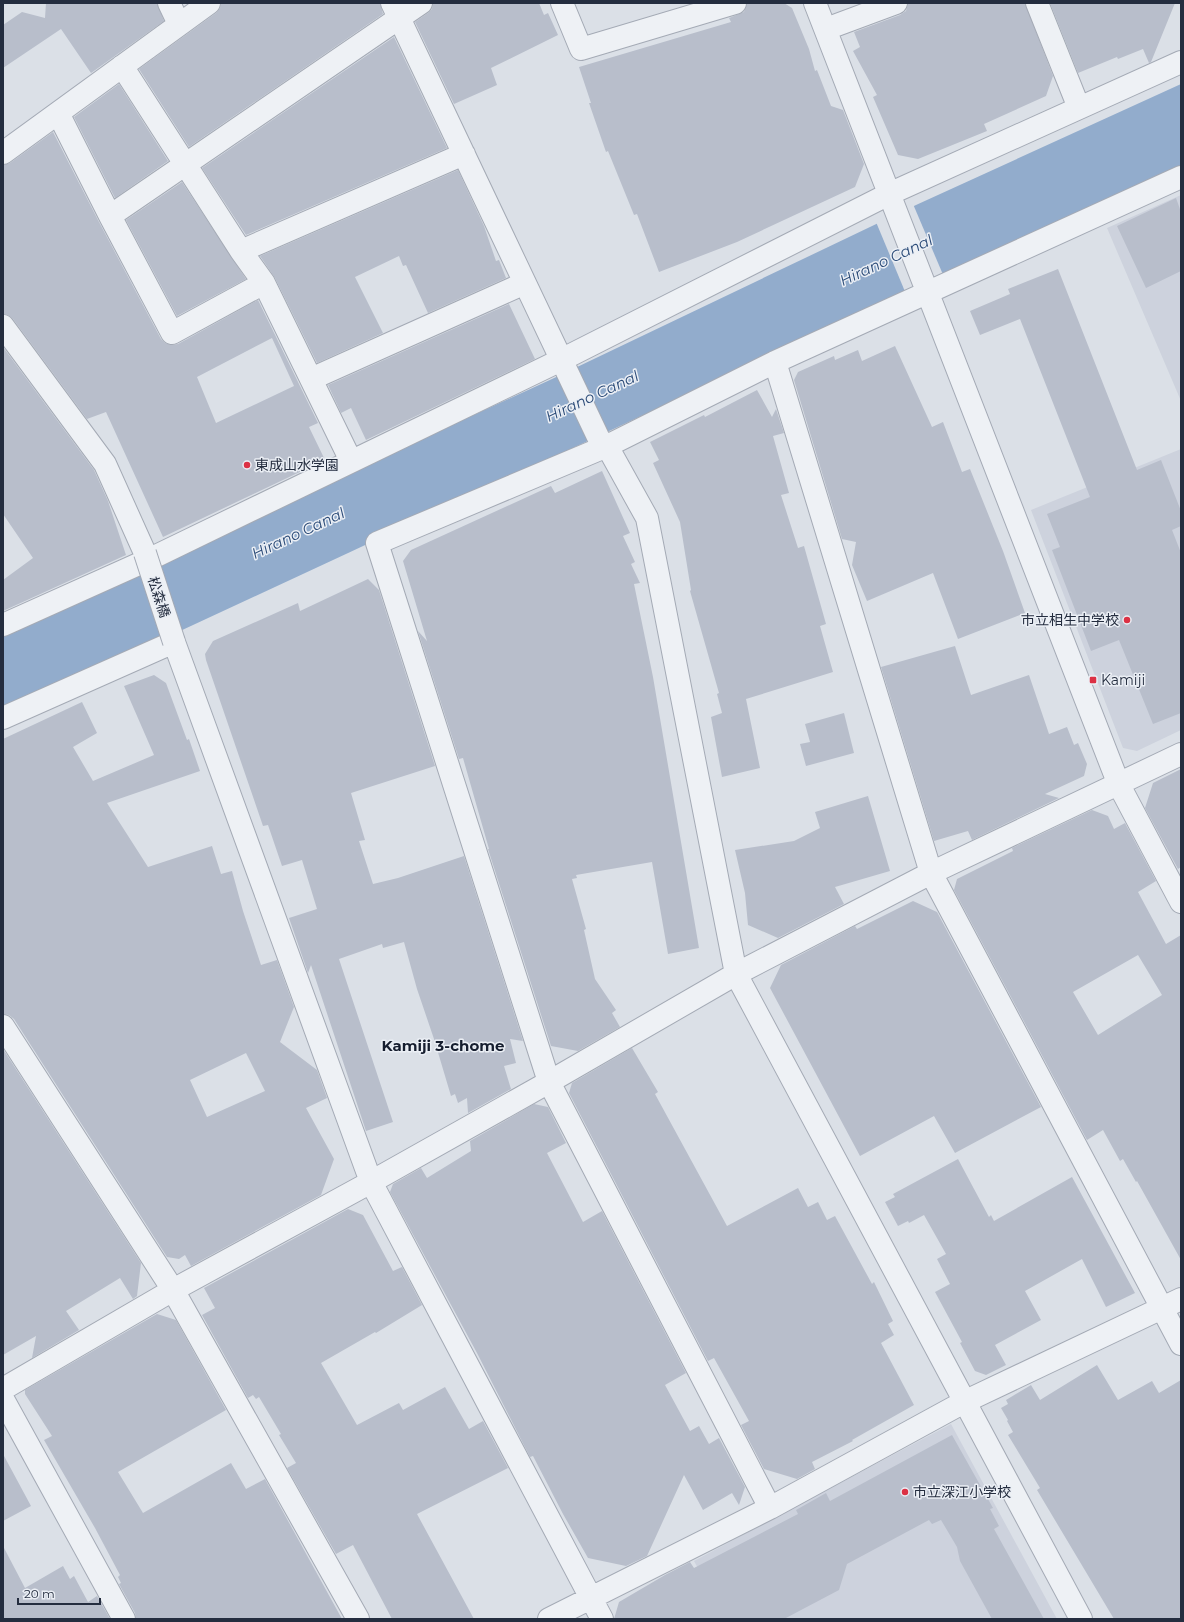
<svg xmlns="http://www.w3.org/2000/svg" width="1184" height="1622" font-family="Montserrat,'Noto Sans JP',sans-serif">
<style>
.built{fill:#cdd2dd}
.water{fill:#92accc}
.pier{fill:#dbe0e7}
.building{fill:#b8becb;fill-rule:evenodd}
.lines{fill:none;stroke-linecap:round;stroke-linejoin:round}
.minor-casing{stroke:#a4aab5;stroke-width:24}
.minor{stroke:#eef1f5;stroke-width:22}
.minor-bridge-casing{stroke:#a4aab5;stroke-width:24;stroke-linecap:butt}
.minor-bridge{stroke:#eef1f5;stroke-width:22}
.poi-dot{fill:#dc3144;stroke:#ebeff5;stroke-width:1.5}
.labels{text-anchor:middle;dominant-baseline:central;stroke-width:3;stroke-linejoin:round;paint-order:stroke}
.poi-label{font-size:14px;fill:#242d3f;stroke:#ebeff5;text-anchor:start}
.street-label{font-size:14px;fill:#242d3f;stroke:#ebeff5}
.water-label{font-size:15px;font-style:italic;fill:#2a4a77;stroke:#ebeff5}
.neighbourhood-label{font-size:15px;font-weight:bold;fill:#161e2f;stroke:#ebeff5}
</style>
<rect width="100%" height="100%" fill="#dbe0e7"/>
<!-- built -->
<path class="built" d="M1181,195v206l-74,-173z
M1181,449v281l-44,21 -14,-3 -92,-238z
M951,1424l106,195h-331l-32,-58z"/>
<!-- water -->
<path class="water" d="M1181,84v83c-394,179 -785,365 -1178,546v-82l549,-252 364,-174z"/>
<!-- pier -->
<path class="pier" d="M913,204l31,73 -38,17 -30,-72z"/>
<!-- building -->
<path class="building" d="M46,3h111l7,18 -73,52 -30,-44 -58,39v-43l19,-13 23,6z
M221,3h159l3,11 -194,133 -50,-78 77,-56 4,-5z
M433,3h106l5,12 4,-2 10,22 -67,33 6,17 -43,19 -39,-82 13,-9 4,-4z
M747,3h37l8,5 17,41 6,22 2,-1 14,36 12,4 21,54 -9,23 -118,55 -78,30 -22,-58 -3,1 -26,-64 -2,1 -17,-49h2l-12,-36 152,-45 -2,-4 15,-6z
M908,3h117l28,73 -7,20 -62,28 3,7 -69,28 -20,-4 -25,-58 4,-2 -24,-44 7,-4 -6,-15 46,-17 6,-4z
M1050,3h125l-24,59 -2,1 -6,-14 -25,10 -1,-2 -39,16z
M394,37l53,111 -201,87 -44,-67z
M119,84l49,77 -53,37 -41,-81z
M53,132l46,90 62,117 4,4 6,2 7,-1 80,-44 60,123 -9,4 16,33 -162,77 -57,-125 -19,7 -74,-100 -5,-4 -5,-1v-149l7,-2zM272,338l22,48 -78,37 -19,-46z
M458,170l26,56 12,35 3,-1 7,18 -78,35 -22,-48 -3,1 -4,-10 -44,21 28,56 -66,30 -42,-85 -15,-22z
M182,182l64,97 -69,37 -51,-96z
M1176,198l5,14v59l-35,17 -29,-62z
M1058,269l79,201 24,-10 20,51v15l-9,4 9,23v160l-28,11 -34,-84 -28,11 -39,-101 8,-3 -13,-33 43,-17 -70,-178 -40,16 -10,-24 40,-17 -2,-5z
M509,304l26,55 -169,81 -15,-32 -10,5 -13,-28z
M895,346l37,81 11,-5 19,50 8,-3 33,82 22,62 -67,26 -25,-66 -66,28 -15,-36 4,-23 -14,-3 -48,-159 4,-8 36,-16 1,4 23,-10 4,11z
M3,347l91,123 14,31 18,54 -123,56v-31l30,-22 -30,-44z
M757,390l15,27 4,-8 8,24 -11,3 16,57 -8,2 17,53 6,-2 22,78 -6,2 13,46 -87,27 14,69 -38,9 -11,-60 11,-4 -5,-19 2,-1 -29,-102 1,-1 -11,-68 -27,-59 6,-3 -9,-18 54,-27 1,2z
M602,471l28,62 -7,3 12,26 -4,2 9,19 -6,1 19,93 46,271 -31,6 -16,-92 -76,13 1,3 -5,1 14,50 -2,1 11,49 21,31 -4,3 8,14 -42,24 -27,-5 -63,-197h1l-26,-91 -4,1 -41,-128 9,10 -24,-80 8,-11 140,-64 4,7z
M368,579l11,11 56,176 -84,27 14,47 -6,1 14,43 25,-6 66,-22 59,185 -13,-2 6,24 -12,3 7,23 -43,24 -1,-15 -9,5 -3,-9 -4,2 -17,-57 -17,-50 -13,-47 -21,6 -1,-4 -43,15 54,163 -27,9 -55,-166 -3,8 -19,-55 28,-9 -15,-49 -20,6 -14,-41 -5,1 -57,-166 -1,-6 8,-13 85,-38 2,8z
M955,646l16,49 58,-20 20,59 18,-7 7,18 4,-2 9,21 -3,12 -39,18 14,4 -87,42 -4,-9 -34,10 -53,-174z
M154,675l12,8 21,57 2,-1 11,32 -93,32 41,64 64,-21 9,28 11,-3 11,40 18,54 16,-5 17,47 -14,35 37,28 10,28 -21,10 28,51 -13,36 -130,71 -6,-11 -6,4 -12,-2 -153,-238 -5,-4 -6,-1v-275l79,-37 15,31 -24,14 20,34 61,-26 -30,-69zM246,1053l19,38 -58,26 -17,-37z
M844,713l10,40 -48,13 -6,-22 10,-2 -5,-18z
M1181,769v98l-3,2 -33,-61 8,-25z
M868,796l22,75 -55,16 9,17 -66,34 -30,-13 -3,-32 -10,-43 59,-9 26,-13 -5,-16z
M1092,810l16,6 6,13 11,-6 31,58 -18,11 28,52 15,-9v325l-44,-79 -1,1 -13,-23 -3,2 -17,-31 -16,10 -133,-250 3,-11 56,-28 -1,-3zM1138,955l24,40 -64,40 -25,-43z
M913,901l24,11 104,195 -86,46 -21,-37 -74,40 -90,-168 11,-23 74,-39 2,3z
M632,1048l26,44 -3,2 72,132 71,-38 10,19 10,-5 9,18 8,-4 37,68 2,-2 19,39 -5,3 6,11 -13,8 33,62 -62,35 1,1 -41,21 3,7 -18,10 -33,-10 -23,-44 8,-4 -35,-63 -6,3 -139,-268 3,-10z
M3,1049l138,214 -4,33 -4,3 -13,-21 -54,33 13,19 -47,28 4,-22 -33,19z
M534,1104l14,3 18,36 -19,10 36,69 19,-11 84,162 -21,12 25,46 9,-5 10,18 10,-6 26,49 -6,18 -7,-12 -29,17 -19,-35 -37,81 -21,10 -38,-8 -25,-44 -30,-58 -3,1 -53,-104 -87,-161 3,-8 28,-16 6,10 44,-27 -1,-10z
M958,1159l31,58 2,-2 3,6 78,-44 63,116 -29,14 -24,-48 -57,32 16,29 -46,25 11,20 -20,10 -11,-4 -15,-28 2,-1 -27,-50 15,-8 -13,-25 9,-5 -22,-39 -15,8 -1,-2 -10,5 -13,-24 10,-5 -2,-3z
M348,1209l15,6 30,56 9,-4 20,38 -46,28 -1,-1 -54,31 36,62 42,-22 4,7 42,-23 24,42 14,-8 25,47 -91,46 57,105h-82l-39,-74 -17,9 -49,-86 9,-5 -17,-28 2,-1 -22,-37 -3,2 -3,-4 -5,3 -46,-83 13,-7 -11,-20z
M157,1314l19,6 50,90 -108,62 25,41 88,-50 15,26 19,-10 77,140h-206l-1,-6 -16,-29 2,-1 -3,-6 2,-2 -25,-47 -51,-88 8,-4 -27,-42v-4z
M1097,1365l21,35 34,-19 7,12 22,-13v239h-67l-77,-129 3,-2 -32,-53 5,-3 -6,-11 1,-1 -7,-12 7,-4 -2,-4 25,-15 9,15z
M952,1435l41,73 -3,1 9,17 -5,3 50,90h-52l-32,-58 -3,-14 -16,-27 -9,4 -3,-4 -82,44 -8,26 -55,29h-170l5,-17 46,-27 25,-13 4,6 104,-54 -2,-4 30,-17 4,8z
M3,1454l28,52 -28,15z
M3,1546l22,42 38,-22 7,13 4,-3 14,26 9,-6 13,23h-107z"/>
<g class="lines">
<defs>
<path id="minor" d="M169,3l10,21
M392,3l207,436 8,7 40,72 89,456 345,645
M562,3l19,46 154,-46
M815,3l304,782 62,117
M1037,3l42,105
M826,29l70,-26
M122,66l119,185 23,32 87,178
M58,113l52,103 62,117 92,-50
M3,153l206,-150
M110,216l311,-213
M241,251l223,-97
M3,326l102,138 40,89
M775,362l156,511 250,471
M311,379l214,-96
M3,625l149,-67 409,-198 328,-166 292,-132
M3,718l171,-76 197,540 231,437
M3,1026l170,264 185,329
M3,1389l170,-99 198,-108 178,-100 187,-108 195,-101 250,-119
M3,1399l121,220
M770,1508l-221,-426 -172,-539 230,-97 168,-84 406,-185
M549,1619l221,-111 194,-106 217,-103"/>
</defs>
<!-- minor casing -->
<use href="#minor" class="minor-casing"/>
<!-- minor -->
<use href="#minor" class="minor"/>
<defs>
<path id="minor-bridge" d="M145,553l29,89"/>
</defs>
<!-- minor-bridge casing -->
<use href="#minor-bridge" class="minor-bridge-casing"/>
<!-- minor-bridge -->
<use href="#minor-bridge" class="minor-bridge"/>
</g>
<!-- markers -->
<g class="poi-dot">
<circle cx="247" cy="465" r="4"/>
<circle cx="1127" cy="620" r="4"/>
<rect x="1089" y="676" width="8" height="8" rx="2"/>
<circle cx="905" cy="1492" r="4"/>
</g>
<g class="labels">
<!-- poi labels -->
<g class="poi-label">
<text x="255" y="465">東成山水学園</text>
<text x="1119" y="620" text-anchor="end">市立相生中学校</text>
<text x="1101" y="680">Kamiji</text>
<text x="913" y="1492">市立深江小学校</text>
</g>
<!-- street labels -->
<g class="street-label">
<text transform="translate(159 597) rotate(72)">松森橋</text>
</g>
<!-- water labels -->
<g class="water-label">
<text transform="translate(886 260) rotate(-25)">Hirano Canal</text>
<text transform="translate(592 396) rotate(-25)">Hirano Canal</text>
<text transform="translate(298 533) rotate(-25)">Hirano Canal</text>
</g>
<!-- neighbourhood labels -->
<g class="neighbourhood-label">
<text x="443" y="1045">Kamiji 3-chome</text>
</g>
</g>
<!-- border -->
<rect width="1184" height="1622" fill="none" stroke="#242d3f" stroke-width="8"/>
<!-- scale -->
<path d="M18 1598v6h82v-6" fill="none" stroke="#242d3f" stroke-width="2"/>
<text x="24" y="1598" font-size="12" fill="#242d3f" stroke="#ebeff5" stroke-width="3" paint-order="stroke">20 m</text>
</svg>
